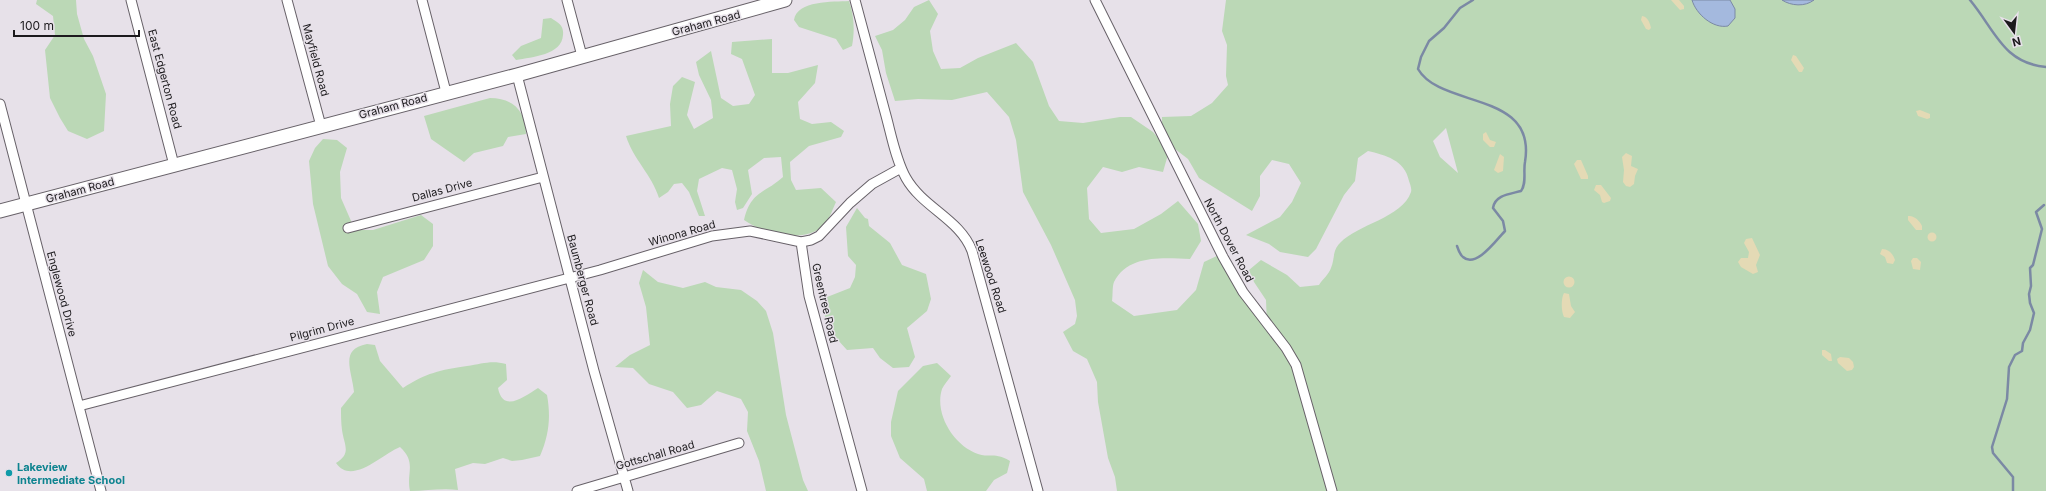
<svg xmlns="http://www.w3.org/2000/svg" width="2046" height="491" font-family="Inter,sans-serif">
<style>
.green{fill:#bbd8b6;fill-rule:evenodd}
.sand{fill:#e4dab5}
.water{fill:#a4b9de;stroke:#7b89a4}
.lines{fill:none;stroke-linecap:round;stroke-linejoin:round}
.stream{stroke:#7b89a4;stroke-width:2.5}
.street-casing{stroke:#676168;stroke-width:11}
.secondary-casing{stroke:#676168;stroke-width:15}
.street{stroke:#fff;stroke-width:9}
.secondary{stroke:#fff;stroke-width:13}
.culture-dot{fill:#0f9aa8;stroke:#e7e1e9;stroke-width:1.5}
.labels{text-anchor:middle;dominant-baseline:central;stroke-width:3;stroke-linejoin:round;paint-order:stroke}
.street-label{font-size:11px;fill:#1c1a1d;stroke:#e7e1e9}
.culture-label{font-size:11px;font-weight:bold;fill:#0d838f;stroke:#e7e1e9;text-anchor:start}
</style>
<rect width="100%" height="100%" fill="#e7e1e9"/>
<!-- green -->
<path class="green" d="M37,0h39l1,14 7,25 9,17 13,38 -2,37 -17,8 -19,-8 -8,-13 -10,-20 -5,-48 10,-15 -2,-19 -17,-12z
M929,0l9,14 -8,17 3,20 8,18 19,-1 18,-10 38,-15 17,19 16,44 10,15 24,2 37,-6h11l22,15 16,19 -6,21 -24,-5 -17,5 -19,-5 -16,21 2,31 12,14 33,-4 27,-15 17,-13 20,23 3,17 -11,18c-26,-1 -62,-5 -76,23 -2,5 -1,13 -2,19l22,15 43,-6 19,-20 8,-28 17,-8 46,71 -1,-25 -12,-18 -5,-12 12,-10 26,15 13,12 19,-2c3,-5 10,-11 12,-17 4,-9 1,-17 9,-25 18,-19 62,-25 71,-51 1,-3 -1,-8 -2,-11 -4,-21 -24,-26 -41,-30l-10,7 -3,23 -11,14 -28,54 -8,8 -28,-5 -11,-8 -23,-9 34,-18 12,-15 9,-19 -12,-19 -17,-4 -12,16v20l-8,15 -53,-33 -11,-19 -26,-20v-22l29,-1 21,-13 16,-18 -2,-9 1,-31 -5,-14 4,-31h820v491h-929l-2,-14 -7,-19 -10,-56 -1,-20 -10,-23 -14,-8 -10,-19 12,-8 2,-8 -2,-16 -24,-55 -28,-53 -7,-52 -7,-23 -22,-25 -35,8 -34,-1 -23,2 -9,-28 -4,-23 -7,-14 18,-6 12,-10 9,-13zM1446,128l12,45 -18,-16 -7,-16z
M849,1c5,14 6,30 3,45l-9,4 -7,-11 -37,-12 -5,-7c3,-20 39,-18 55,-19z
M551,18c8,5 13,8 12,17 -1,20 -31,22 -47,25l-4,-5 9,-9 20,-8 2,-19z
M772,39v34h16l30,-8 -3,18 -17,19 2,17 12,5 19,-2 13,9 -3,6 -32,9 -19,16 1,18 5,10 25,-2 15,14c-3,6 -6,16 -11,22 -20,21 -61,10 -81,-4 7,-29 20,-26 39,-43l-2,-20 -17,1 -16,12 4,24 -9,14 -6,2 -2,-8 2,-13 -5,-19 -10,-2 -23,11 -2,12 8,25h-6l-10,-24 -7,-9 -8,1 -6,8 -9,6c-7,-23 -26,-39 -33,-62l45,-10 -1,-22 3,-18 9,-9 13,5 -8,33 7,14 19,-11 -2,-18 -12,-25 -3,-13 15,-11 10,47 12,8 16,-2 6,-9 -13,-36 -11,-5 1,-12z
M490,98c23,0 36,13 36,36l-18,3 -5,9 -29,7 -10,9 -33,-23 -7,-23z
M323,139l14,1 10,8 -7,24 1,26 14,32h18l48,-15 12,9v22l-9,14 -41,17 -6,15 3,22 -13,-2 -10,-18 -15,-10 -14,-18 -15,-62 -4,-43 6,-13z
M857,208l8,10 3,1 1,7 21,17 12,22 24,9 5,25 -4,12 -20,17 8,29 -6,10 -16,1 -13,-10 -7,-10 -26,2c-17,-19 -22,-25 -25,-51l28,-11 5,-11 1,-12 -8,-9 -2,-29z
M643,270l15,12 25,6 22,-6 11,5 25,3 16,11 9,10 7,22 13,82 17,65 5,11h-42l-7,-30 -12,-30 1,-19 -7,-13 -24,-8 -16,14 -14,3 -14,-16 -24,-8 -16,-16 -18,-1 15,-12 20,-10 -4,-38 -7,-24z
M367,344l8,1 5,16 23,27c23,-15 37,-18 64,-22 15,-2 24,-6 39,-2l1,16 -9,8c5,26 27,8 40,0l9,7c4,22 2,40 -7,61l-18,4 -10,1 -9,-3 -18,6 -12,-1 -18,6 3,21c-16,-2 -32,1 -48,1 -4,-19 7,-28 -10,-44 -18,7 -48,39 -64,16 16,-10 8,-18 6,-33 -1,-7 -1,-15 -1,-22l13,-16c-2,-21 -15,-43 13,-48z
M937,363l14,13c-3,4 -7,9 -9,13 -8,25 12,57 36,65 13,4 16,-2 32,7l-3,12 -13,7 -8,11h-59l-3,-12 -24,-21 -9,-22v-14l7,-31 25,-25z"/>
<!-- sand -->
<path class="sand" d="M1671,0h8l5,6v3l-4,1z
M1642,16c6,1 8,7 9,12l-2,2 -3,-1 -5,-9z
M1793,55l3,1 8,12 -2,4h-3l-8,-12z
M1920,110l10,4v4l-3,1 -9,-3 -2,-5z
M1486,132l4,8 6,2 -2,5h-4l-7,-7v-6z
M1626,153l6,3 -1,10 7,3 -3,7 -1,8 -4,3 -4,-1 -3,-4 1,-12 -2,-13z
M1500,154l4,3 -1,14 -5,2 -4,-3z
M1577,160h4l7,16v3h-7l-7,-15z
M1596,185h5l10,13 -1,3 -6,2 -2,-1 -2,-7 -6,-5z
M1908,216c6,-1 12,5 14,10v4h-6l-8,-10z
M1927.5 237a4.5 4.5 0 1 1 9 0a4.5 4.5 0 1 1-9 0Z
M1752,238l8,17 -4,10 2,7 -5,2 -12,-7 -3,-5 3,-4h7l1,-6 -5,-9 2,-4z
M1882,249c7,0 11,5 13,11l-2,4 -6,-1 -2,-6 -5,-3z
M1913,258h4l4,4 -1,8 -7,-1 -2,-8z
M1563.5 282a5.5 5.5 0 1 1 11 0a5.5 5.5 0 1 1-11 0Z
M1564,293l5,1 2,12 4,6 -5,6 -6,-1c-3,-6 -3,-19 0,-24z
M1822,350h3l6,4 1,7h-3l-7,-6z
M1840,357l9,1 4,4 1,5 -2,3 -5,1 -9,-8 -1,-4z"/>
<!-- water -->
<path class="water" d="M1692,0h38l5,9v9l-7,8c-15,3 -32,-12 -36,-26z
M1782,0h32c-9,7 -23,6 -32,0z"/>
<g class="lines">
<!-- stream -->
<path class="stream" d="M1970,0c25,30 33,63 76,67
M1457,246c1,3 3,9 6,11 13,12 34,-18 42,-26l-2,-10 -10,-13c2,-13 17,-14 28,-17 6,-8 2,-20 4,-29 12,-72 -84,-53 -107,-93l3,-12 8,-16 15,-13 16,-20 13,-8
M2013,491v-14l-20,-24 -1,-6 15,-48 2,-32 6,-12 7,-4 1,-8 7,-13 4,-17 -4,-10 -1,-9 2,-8 -1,-18 3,-3 9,-36 -6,-17 8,-7"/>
<defs>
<path id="street" d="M131,0l43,165
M287,0l34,126
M422,0l24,92
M567,0l15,56
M855,0c10,37 20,74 30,112 6,21 10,46 21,66 17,30 54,41 66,73l66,240
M1095,0l128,257 20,35 43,56 10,17 36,126
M517,75l77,296 34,120
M0,104l101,387
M348,228l195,-51
M801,242l8,54 53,195
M79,406l521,-136 112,-34 38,-5 51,11 10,-2 8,-4 31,-33 22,-19 29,-16
M577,491l162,-48"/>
<path id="secondary" d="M0,211l517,-136 268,-75"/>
</defs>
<!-- street casing -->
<use href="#street" class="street-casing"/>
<!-- secondary casing -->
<use href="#secondary" class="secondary-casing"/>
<!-- street -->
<use href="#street" class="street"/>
<!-- secondary -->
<use href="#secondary" class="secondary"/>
</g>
<!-- markers -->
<circle class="culture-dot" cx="9" cy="473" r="4"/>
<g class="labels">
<!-- street labels -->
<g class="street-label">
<text transform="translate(706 23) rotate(-15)">Graham Road</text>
<text transform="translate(316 60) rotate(75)">Mayfield Road</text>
<text transform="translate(165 79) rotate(75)">East Edgerton Road</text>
<text transform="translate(393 106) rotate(-15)">Graham Road</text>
<text transform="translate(80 190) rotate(-15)">Graham Road</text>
<text transform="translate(442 190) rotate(-15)">Dallas Drive</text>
<text transform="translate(682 233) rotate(-16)">Winona Road</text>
<text transform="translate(1229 240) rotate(62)">North Dover Road</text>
<text transform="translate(991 276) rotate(72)">Leewood Road</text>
<text transform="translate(583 280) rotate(75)">Baumberger Road</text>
<text transform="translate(62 294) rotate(75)">Englewood Drive</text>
<text transform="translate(825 303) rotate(77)">Greentree Road</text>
<text transform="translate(322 329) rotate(-15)">Pilgrim Drive</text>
<text transform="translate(655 455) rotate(-16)">Gottschall Road</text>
</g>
<!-- culture labels -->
<g class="culture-label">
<text x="17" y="467">Lakeview<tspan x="17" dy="13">Intermediate School</tspan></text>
</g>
</g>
<!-- north arrow -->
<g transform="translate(2014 32) rotate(165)" stroke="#e7e1e9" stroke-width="3" paint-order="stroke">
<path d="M0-3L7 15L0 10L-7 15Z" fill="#1c1a1d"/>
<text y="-6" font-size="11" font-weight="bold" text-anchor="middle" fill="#1c1a1d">N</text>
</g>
<!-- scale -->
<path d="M14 30v6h125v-6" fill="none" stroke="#1c1a1d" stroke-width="2"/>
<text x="20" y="30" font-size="12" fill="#1c1a1d" stroke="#e7e1e9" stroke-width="3" paint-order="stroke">100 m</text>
</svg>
